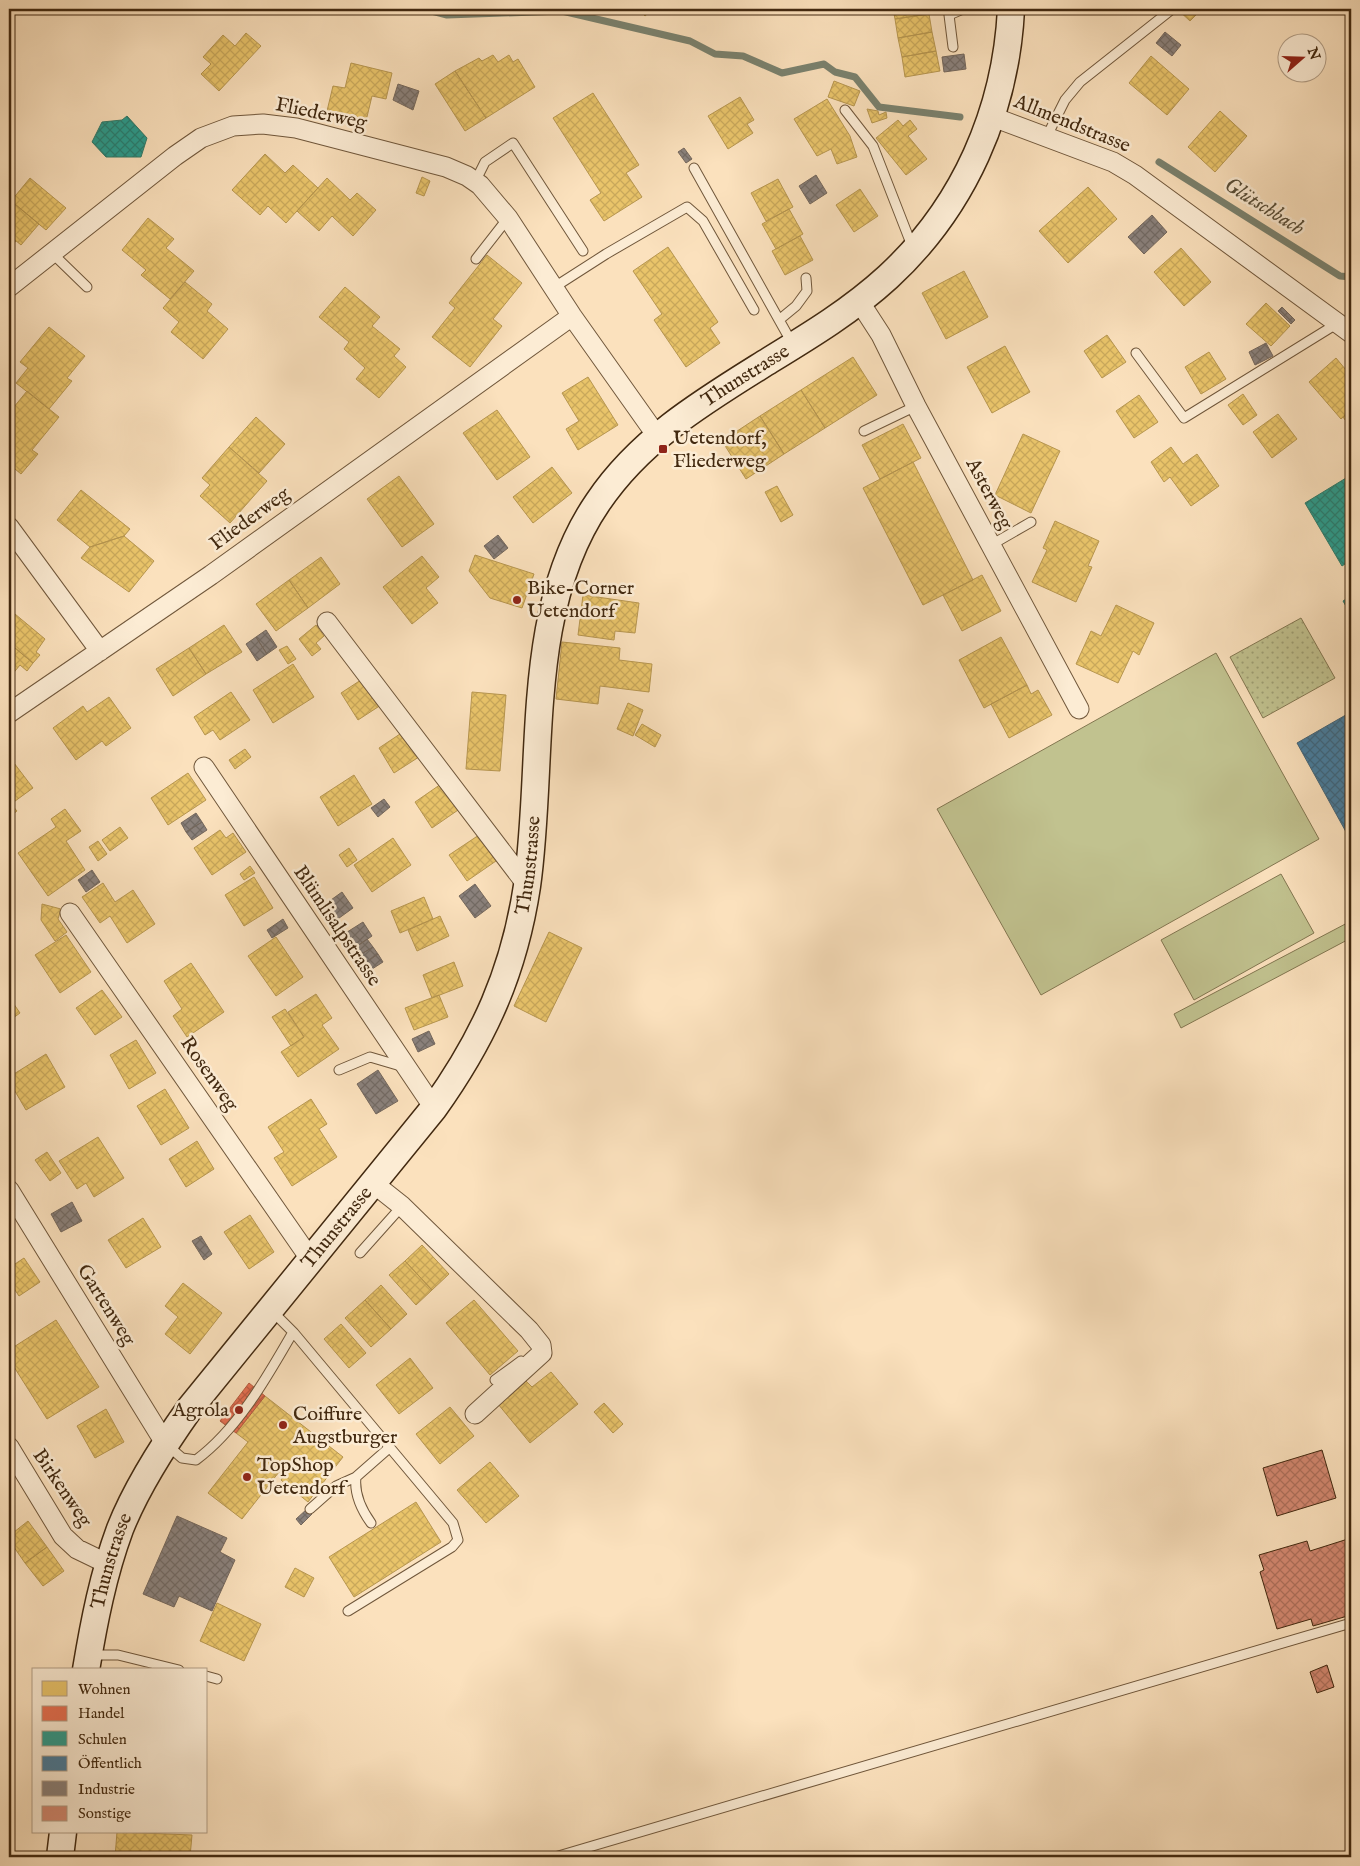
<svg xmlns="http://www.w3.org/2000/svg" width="1360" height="1866" font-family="'IM FELL English',serif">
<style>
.park{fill:url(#park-dots);stroke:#827650}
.pitch{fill:#c1c28f;stroke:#827650}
.homes{fill:url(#homes-cross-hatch);stroke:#b7964f}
.shops{fill:url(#shops-cross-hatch);stroke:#b65a3e}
.schools{fill:url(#schools-cross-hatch);stroke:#317a69}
.public{fill:url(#public-cross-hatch);stroke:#446273}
.industry{fill:url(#industry-cross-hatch);stroke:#74675c}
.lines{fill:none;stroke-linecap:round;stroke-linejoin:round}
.stream{stroke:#7a826f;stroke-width:7}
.building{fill:url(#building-cross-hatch);stroke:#422910}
.service-casing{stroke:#70573b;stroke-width:11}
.minor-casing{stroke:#70573b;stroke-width:21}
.secondary-casing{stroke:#422910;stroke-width:29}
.service{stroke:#fcecd4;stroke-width:9}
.minor{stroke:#fcecd4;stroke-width:19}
.secondary{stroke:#fcecd4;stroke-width:26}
.poi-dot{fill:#8f2418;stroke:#fcecd4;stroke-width:2}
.labels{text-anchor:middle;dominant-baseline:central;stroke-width:5;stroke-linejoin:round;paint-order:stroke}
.street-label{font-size:20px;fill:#422910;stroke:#fcecd4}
.poi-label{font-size:20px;fill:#422910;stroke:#fcecd4;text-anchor:start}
.water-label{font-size:21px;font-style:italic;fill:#594e38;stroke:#fcecd4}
</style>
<defs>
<pattern id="park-dots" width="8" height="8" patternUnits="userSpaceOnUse" patternTransform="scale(1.25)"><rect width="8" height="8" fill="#c1c28f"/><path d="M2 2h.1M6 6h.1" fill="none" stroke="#9e9e73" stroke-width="1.8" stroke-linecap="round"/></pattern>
<pattern id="homes-cross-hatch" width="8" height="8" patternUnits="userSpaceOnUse" patternTransform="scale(1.25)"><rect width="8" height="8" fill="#e9c46a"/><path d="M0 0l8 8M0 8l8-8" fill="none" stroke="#c9a85b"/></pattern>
<pattern id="shops-cross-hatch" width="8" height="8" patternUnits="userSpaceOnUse" patternTransform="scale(1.25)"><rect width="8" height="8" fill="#e76f51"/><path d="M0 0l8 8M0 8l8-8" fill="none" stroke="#bd5b42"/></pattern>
<pattern id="schools-cross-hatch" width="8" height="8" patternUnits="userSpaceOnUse" patternTransform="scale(1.25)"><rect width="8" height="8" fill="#2a9d8f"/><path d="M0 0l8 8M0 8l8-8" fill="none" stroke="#268073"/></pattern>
<pattern id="public-cross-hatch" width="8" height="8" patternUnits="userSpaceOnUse" patternTransform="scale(1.25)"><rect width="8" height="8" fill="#457b9d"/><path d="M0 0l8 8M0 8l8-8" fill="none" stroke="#3b657f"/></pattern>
<pattern id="industry-cross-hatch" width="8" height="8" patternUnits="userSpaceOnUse" patternTransform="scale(1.25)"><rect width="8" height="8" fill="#8a817c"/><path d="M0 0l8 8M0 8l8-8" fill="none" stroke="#726a64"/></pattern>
<pattern id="building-cross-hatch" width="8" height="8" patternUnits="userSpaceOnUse" patternTransform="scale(1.25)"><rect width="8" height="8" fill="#d48972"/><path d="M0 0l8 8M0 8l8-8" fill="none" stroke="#ae705c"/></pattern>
</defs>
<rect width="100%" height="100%" fill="#fbe1bd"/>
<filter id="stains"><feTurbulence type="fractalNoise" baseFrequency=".004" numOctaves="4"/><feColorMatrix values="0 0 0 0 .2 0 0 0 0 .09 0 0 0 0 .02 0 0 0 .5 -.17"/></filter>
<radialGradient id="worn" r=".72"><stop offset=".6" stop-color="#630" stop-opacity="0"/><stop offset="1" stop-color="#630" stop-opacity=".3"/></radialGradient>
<!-- park -->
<path class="park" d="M1301,618l34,60 -72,40 -33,-61z"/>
<!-- pitch -->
<path class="pitch" d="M1216,653l103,186 -278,156 -104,-186z
M1281,874l33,59 -120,67 -33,-60z
M1351,921v17l-170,90 -7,-14z"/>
<!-- homes -->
<path class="homes" d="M638,9h15l-8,7z
M893,9h35l1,5 -34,5z
M1177,9h25l-12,12z
M929,14l3,18 -34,6 -3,-19z
M932,32l4,19 -34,6 -4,-19z
M246,33l15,13 -42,45 -18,-17 10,-10 -8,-7 20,-22 12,11z
M936,51l4,20 -35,6 -3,-20z
M493,55l5,7 11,-7 4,7 5,-3 17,28 -49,31 -31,-47 24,-13 3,3z
M1151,56l38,33 -22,26 -38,-32z
M351,63l41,10 -6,26 -14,-3 -6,25 -39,-10 6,-25 12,2z
M455,71l31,47 -21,13 -30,-47z
M834,81l26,10 -6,15 -26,-9z
M593,93l46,72 -13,8 16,24 -38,24 -14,-21 11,-7 -48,-75z
M740,97l14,23 -7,4 6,9 -25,16 -20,-33z
M827,99l23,37 7,21 -20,7 -6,-15 -14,7 -23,-37z
M867,109l11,2 1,4 7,-3 1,6 -15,5z
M1220,111l27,25 -32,36 -27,-25z
M898,120l5,6 7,-6 7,9 -9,7 19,23 -21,16 -30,-37z
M265,154l20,19 8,-8 25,23 -32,35 -18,-17 -8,9 -28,-25z
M422,177l8,4 -6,15 -8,-3z
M30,178l36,30 -20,22 -35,-29z
M327,178l23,22 7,-7 19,17 -23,26 -21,-20 -13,15 -22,-20z
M778,179l15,28 -27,14 -15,-28z
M1088,187l29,32 -49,44 -29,-32z
M860,189l18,27 -24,16 -18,-27z
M9,199l30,25 -18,21 -12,-10z
M789,209l14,25 -27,15 -14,-25z
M148,218l26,21 -8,9 28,23 -24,28 -29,-24 5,-5 -24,-20z
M9,235l7,6 -7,8z
M800,236l13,24 -28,15 -13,-24z
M668,247l50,75 -8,6 10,15 -34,24 -32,-47 8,-6 -29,-43z
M1181,248l30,34 -27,24 -30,-34z
M487,255l35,28 -29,36 9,7 -32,41 -38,-30 23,-29 -6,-5z
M964,271l24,46 -42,22 -24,-46z
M185,282l27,22 -5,7 21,18 -25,30 -32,-27 8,-10 -16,-14z
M345,287l35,30 -8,9 28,23 -6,7 12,11 -27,31 -23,-19 9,-11 -21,-19 5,-7 -30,-25z
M1266,303l24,23 -19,20 -25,-22z
M49,327l36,29 -18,22 5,3 -23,28 -33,-26 12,-15 -8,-6z
M1107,335l19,27 -24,16 -18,-27z
M1005,346l25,46 -38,21 -25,-46z
M1209,352l17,27 -25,15 -16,-27z
M853,357l24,38 -52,33 -24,-38z
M1336,358l15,18v34l-10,9 -32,-37z
M588,377l30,48 -40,25 -12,-21 13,-8 -17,-28z
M801,390l24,38 -41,26 -24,-38z
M27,391l32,26 -27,33 6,4 -17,20 -12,-10v-51z
M1243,394l14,21 -14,10 -15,-20z
M1139,395l19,27 -24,16 -18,-27z
M497,410l33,47 -33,23 -34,-47z
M1351,410v11l-3,3 -5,-7z
M1278,414l19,25 -25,19 -19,-26z
M760,416l24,38 -38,25 -24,-38z
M256,417l29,27 -26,29 -30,-26z
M903,424l18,34 -41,21 -18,-34z
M1023,434l37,17 -29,62 -36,-18z
M229,447l38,34 -37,42 -30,-27 10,-11 -8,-7z
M1171,447l12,17 14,-10 22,32 -28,20 -21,-29 -6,5 -13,-20z
M913,462l60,118 -50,25 -60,-117z
M552,467l20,26 -39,30 -20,-26z
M399,476l35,48 -32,23 -35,-48z
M777,486l16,29 -12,7 -16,-30z
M81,490l49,39 -6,7 -34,11 -33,-27z
M1055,521l44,20 -11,25 4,1 -16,35 -44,-20 15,-32 -4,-2z
M124,536l30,25 -25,31 -48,-34 9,-11z
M475,555l59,19 -12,34 -32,-10 -21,-27z
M422,556l17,21 -13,11 12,15 -26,21 -29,-37z
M321,557l19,27 -32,24 -19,-28z
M982,575l19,36 -39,20 -19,-36z
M289,580l19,28 -32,23 -20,-27z
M583,595l56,8 -4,30 -20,-2 -1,9 -36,-5z
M1116,605l38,18 -15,32 -6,-4 -15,32 -42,-19 15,-33 10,5z
M15,614l30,25 -9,13 4,3 -7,8 -24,-20v-22z
M224,625l18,27 -36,22 -17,-26z
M316,625l8,11 -8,7 5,6 -9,7 -13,-17z
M1001,637l26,48 -43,23 -25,-48z
M562,642l58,6 -1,12 33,4 -3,28 -49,-6 -2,18 -42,-5z
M9,643l24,20 -6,8 -7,-6 -9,11 -2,-2z
M287,646l9,13 -8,5 -9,-14z
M189,648l17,26 -33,22 -17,-27z
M293,664l21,33 -41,26 -20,-33z
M364,678l17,27 -23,15 -17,-27z
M1027,685l4,9 7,-4 14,25 -43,23 -18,-34z
M231,692l19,28 -30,20 -7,-10 -8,5 -11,-18z
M472,692l34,3 -6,76 -34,-2z
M109,697l22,31 -25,18 -4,-5 -26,19 -23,-32 30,-22 4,6z
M628,703l15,7 -10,26 -16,-7z
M642,724l19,11 -6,12 -20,-12z
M406,730l16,25 -28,18 -15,-25z
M245,749l6,8 -16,12 -6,-9z
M11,759l22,29 -22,16 6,7 -8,6v-56z
M188,773l18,27 -38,25 -17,-27z
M354,775l18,29 -34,22 -18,-29z
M444,782l17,26 -29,20 -17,-26z
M65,809l16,22 -15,10 19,29 -37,26 -30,-43 38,-26 -5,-8z
M120,827l8,11 -18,13 -8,-11z
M220,830l6,8 7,-5 13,19 -34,23 -18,-27z
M479,835l17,26 -29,20 -18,-26z
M393,838l18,27 -39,27 -18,-27z
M98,841l9,13 -9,7 -9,-14z
M349,848l8,12 -10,7 -8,-12z
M250,866l5,7 -11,7 -4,-6z
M254,877l19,31 -29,18 -19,-31z
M103,883l12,19 18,-12 22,34 -28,19 -17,-27 -10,7 -18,-26z
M424,897l9,22 -33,14 -9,-22z
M42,904l19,5 -3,10 9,13 -12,9 -14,-21z
M440,916l9,20 -32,15 -9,-21z
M549,932l33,16 -36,74 -32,-16z
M66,935l25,37 -31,21 -25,-38z
M276,937l27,40 -27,19 -28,-40z
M454,962l9,24 -31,12 -9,-23z
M191,963l33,49 -37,25 -14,-21 9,-7 -18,-28z
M102,990l20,27 -27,18 -19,-27z
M316,994l16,24 -10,7 17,24 -41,28 -17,-25 23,-15 -16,-25z
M439,995l9,22 -34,13 -9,-22z
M9,997l11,16 -11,8z
M285,1009l19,28 -13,9 -19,-29z
M136,1040l20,33 -27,16 -19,-34z
M46,1054l19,33 -39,23 -17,-29v-4z
M165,1089l24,39 -28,17 -24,-39z
M311,1099l16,25 -8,5 18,28 -45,29 -18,-28 10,-6 -16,-25z
M98,1137l26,41 -30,19 -8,-14 -9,6 -18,-28z
M197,1141l17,28 -28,18 -17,-28z
M47,1152l14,21 -11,8 -15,-21z
M250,1215l24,37 -25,17 -25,-37z
M143,1218l18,29 -35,21 -18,-28z
M422,1245l27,29 -17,16 -27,-29z
M24,1258l16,24 -21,14 -10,-15v-13z
M405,1261l27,29 -16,15 -27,-30z
M183,1283l39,30 -32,41 -25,-20 13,-17 -13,-11z
M381,1285l26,29 -16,15 -26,-29z
M365,1300l26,29 -20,18 -26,-29z
M474,1300l44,51 -28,24 -44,-52z
M56,1320l43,67 -52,32 -38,-60v-9z
M341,1324l25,29 -17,15 -25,-29z
M410,1358l23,30 -34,26 -23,-29z
M551,1372l27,32 -48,39 -32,-39 28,-23 6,6z
M265,1396l78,61 -35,45 -27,-22 3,-5 -5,-3 -37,47 -34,-26 40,-51 -12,-9z
M604,1403l19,21 -10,9 -19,-21z
M450,1407l24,29 -34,28 -24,-30z
M106,1409l18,33 -29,16 -18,-32z
M490,1462l29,34 -33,27 -29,-33z
M416,1502l25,40 -87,55 -25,-40z
M28,1521l19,26 -22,16 -16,-23v-4z
M47,1547l17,24 -21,15 -18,-23z
M295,1568l19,10 -10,19 -19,-10z
M217,1603l44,21 -17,37 -44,-20z
M117,1832l75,3 -2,22h-75z"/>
<!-- shops -->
<path class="shops" d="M249,1383l16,13 -29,37 -16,-12z"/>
<!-- schools -->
<path class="schools" d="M127,116l20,22 -6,19h-35l-14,-15 10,-20 20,-2z
M1351,475v85l-9,6 -37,-63z
M1351,596v19l-8,-14z"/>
<!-- public -->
<path class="public" d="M1351,712v129l-54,-98z"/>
<!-- industry -->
<path class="industry" d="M1165,32l16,13 -9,11 -16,-13z
M964,54l2,15 -22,3 -2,-15z
M398,84l21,7 -6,19 -20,-10z
M684,148l8,11 -6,4 -8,-11z
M816,175l11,18 -17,11 -11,-18z
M1152,215l15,17 -23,22 -16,-17z
M1282,307l13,13 -4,4 -13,-13z
M1266,343l7,13 -18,9 -6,-13z
M498,535l10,13 -14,11 -10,-13z
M266,630l11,17 -10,7 -11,-17z
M256,637l11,17 -10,7 -11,-17z
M384,799l6,8 -12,10 -7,-9z
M196,813l6,9 -16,10 -5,-9z
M202,822l5,8 -15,10 -6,-8z
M92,870l8,12 -14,10 -8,-12z
M475,884l16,22 -16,12 -16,-22z
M342,892l11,16 -18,13 -11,-16z
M283,919l5,9 -16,10 -5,-8z
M363,922l9,14 -19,13 -9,-15z
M367,939l6,8 -15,9 -5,-7z
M373,947l5,7 -15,10 -5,-8z
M378,954l5,8 -14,9 -6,-7z
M429,1031l6,13 -17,8 -6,-13z
M378,1070l20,31 -22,13 -19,-30z
M72,1202l10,19 -21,11 -10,-18z
M201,1236l11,18 -8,6 -12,-19z
M307,1509l5,5 -11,11 -5,-6z
M177,1516l50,22 -7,14 15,8 -23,51 -33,-15 -5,11 -31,-13z"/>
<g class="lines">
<!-- stream -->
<path class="stream" d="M424,9l23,6 115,-4 128,30 25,13 28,2 39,17 42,-9 11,8 20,5 24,30 81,10
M1159,162l181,114 11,1"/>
</g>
<!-- building -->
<path class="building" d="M1322,1450l14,48 -59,18 -14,-48z
M1351,1538v77l-38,11 -2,-7 -34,10 -17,-57 4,-2 -5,-15 48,-14 3,10z
M1327,1665l7,22 -17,6 -7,-21z"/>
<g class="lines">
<defs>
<path id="service" d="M953,47l-4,-32 14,-6
M845,110l28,36 39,100
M1046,138l19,-38 15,-18 91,-72
M694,168l98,175
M475,182l10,-20 28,-19 70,108
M52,253l35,34
M476,259l32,-41
M553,288l53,-34 81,-47 16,14 51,89
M779,320l17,-14 11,-15 -1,-13
M1136,353l48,65 154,-95
M864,431l52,-25
M991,545l40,-23
M339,1070l31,-13 34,10
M360,1253l42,-47
M272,1311l22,22 159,190 5,17 -6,7 -104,64
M495,1380l26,-19
M167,1445l15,13 14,2c42,-31 71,-83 97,-128
M310,1509l26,-23 20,-9
M371,1523c-10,-14 -17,-29 -15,-46l33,-29
M91,1655h27l61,15
M206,1676l11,3
M555,1857l796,-234"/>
<path id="minor" d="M993,117l120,45 22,13 216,158
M9,287l166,-131 26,-18 32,-12 30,-2 33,4 150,39 21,9 13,9 28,33 64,98 85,120
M859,301l22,34 35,71 163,303
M9,527l91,124
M327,622l200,263
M9,713l202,-138 361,-259
M204,767l230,341
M70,913l241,347
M373,1183l29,23 127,124 12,15 1,8 -67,61
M9,1190l156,253
M9,1447l54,89 14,13 31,15"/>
<g id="secondary">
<path id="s1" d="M86,1670c8,-48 17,-95 34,-141 17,-43 43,-83 70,-121l244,-300c50,-70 80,-136 93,-222 18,-125 -4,-275 71,-384 43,-64 108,-102 172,-142 41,-25 82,-50 118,-83 76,-70 118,-166 123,-268"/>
<path d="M60,1857l3,-25"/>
</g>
</defs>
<!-- service casing -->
<use href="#service" class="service-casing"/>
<!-- minor casing -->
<use href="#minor" class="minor-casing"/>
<!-- secondary casing -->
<use href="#secondary" class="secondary-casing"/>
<!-- service -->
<use href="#service" class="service"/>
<!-- minor -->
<use href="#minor" class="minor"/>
<!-- secondary -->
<use href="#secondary" class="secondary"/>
</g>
<!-- markers -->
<g class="poi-dot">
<rect x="658" y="444" width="10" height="10" rx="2.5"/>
<circle cx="517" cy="600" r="5"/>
<circle cx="239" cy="1410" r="5"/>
<circle cx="283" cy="1425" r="5"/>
<circle cx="247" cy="1477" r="5"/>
</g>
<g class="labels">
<!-- street labels -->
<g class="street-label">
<text transform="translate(321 114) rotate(12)">Fliederweg</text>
<text transform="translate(1072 124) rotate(22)">Allmendstrasse</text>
<text stroke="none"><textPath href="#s1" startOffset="1506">Thunstrasse</textPath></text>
<text transform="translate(989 494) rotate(62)">Asterweg</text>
<text transform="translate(250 519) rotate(-36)">Fliederweg</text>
<text stroke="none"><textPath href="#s1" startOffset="936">Thunstrasse</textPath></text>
<text transform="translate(337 926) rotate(56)">Blümlisalpstrasse</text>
<text transform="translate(209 1074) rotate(55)">Rosenweg</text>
<text stroke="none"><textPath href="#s1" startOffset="518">Thunstrasse</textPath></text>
<text transform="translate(106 1305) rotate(58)">Gartenweg</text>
<text transform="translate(62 1488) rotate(56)">Birkenweg</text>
<text stroke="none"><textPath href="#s1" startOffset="112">Thunstrasse</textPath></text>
</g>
<!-- poi labels -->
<g class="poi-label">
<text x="673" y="438">Uetendorf,<tspan x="673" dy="23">Fliederweg</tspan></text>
<text x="527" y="588">Bike-Corner<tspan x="527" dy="23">Uetendorf</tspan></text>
<text x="229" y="1410" text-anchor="end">Agrola</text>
<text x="293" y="1414">Coiffure<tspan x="293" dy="23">Augstburger</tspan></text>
<text x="257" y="1465">TopShop<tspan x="257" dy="23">Uetendorf</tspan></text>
</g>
<!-- water labels -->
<g class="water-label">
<text transform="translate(1264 207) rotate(32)">Glütschbach</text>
</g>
</g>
<!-- margin -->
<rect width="1360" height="1866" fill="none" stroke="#fbe1bd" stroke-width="30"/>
<rect x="10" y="10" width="1340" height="1846" fill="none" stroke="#422910" stroke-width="2.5"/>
<rect x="15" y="15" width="1330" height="1836" fill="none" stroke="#422910"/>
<!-- legend -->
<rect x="32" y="1668" width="175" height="165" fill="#fcecd4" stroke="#b29e86"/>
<rect x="42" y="1681" width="25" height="15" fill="#e9c46a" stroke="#b29e86"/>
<text x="78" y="1694" font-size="15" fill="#422910">Wohnen</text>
<rect x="42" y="1706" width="25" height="15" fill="#e76f51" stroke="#b29e86"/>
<text x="78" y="1718" font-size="15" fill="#422910">Handel</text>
<rect x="42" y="1731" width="25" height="15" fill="#2a9d8f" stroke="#b29e86"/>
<text x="78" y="1744" font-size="15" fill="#422910">Schulen</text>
<rect x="42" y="1756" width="25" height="15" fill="#457b9d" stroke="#b29e86"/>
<text x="78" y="1768" font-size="15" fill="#422910">Öffentlich</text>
<rect x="42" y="1781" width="25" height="15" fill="#8a817c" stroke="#b29e86"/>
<text x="78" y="1794" font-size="15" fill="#422910">Industrie</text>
<rect x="42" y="1806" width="25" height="15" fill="#d48972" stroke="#b29e86"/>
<text x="78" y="1818" font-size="15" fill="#422910">Sonstige</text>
<!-- north arrow -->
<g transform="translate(1302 58) rotate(70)"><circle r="24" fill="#fcecd4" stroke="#b29e86"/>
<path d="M0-4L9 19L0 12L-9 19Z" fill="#8f2418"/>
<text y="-8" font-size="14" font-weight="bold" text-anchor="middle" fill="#422910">N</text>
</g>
<rect width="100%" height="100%" filter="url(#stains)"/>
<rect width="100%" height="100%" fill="url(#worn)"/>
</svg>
